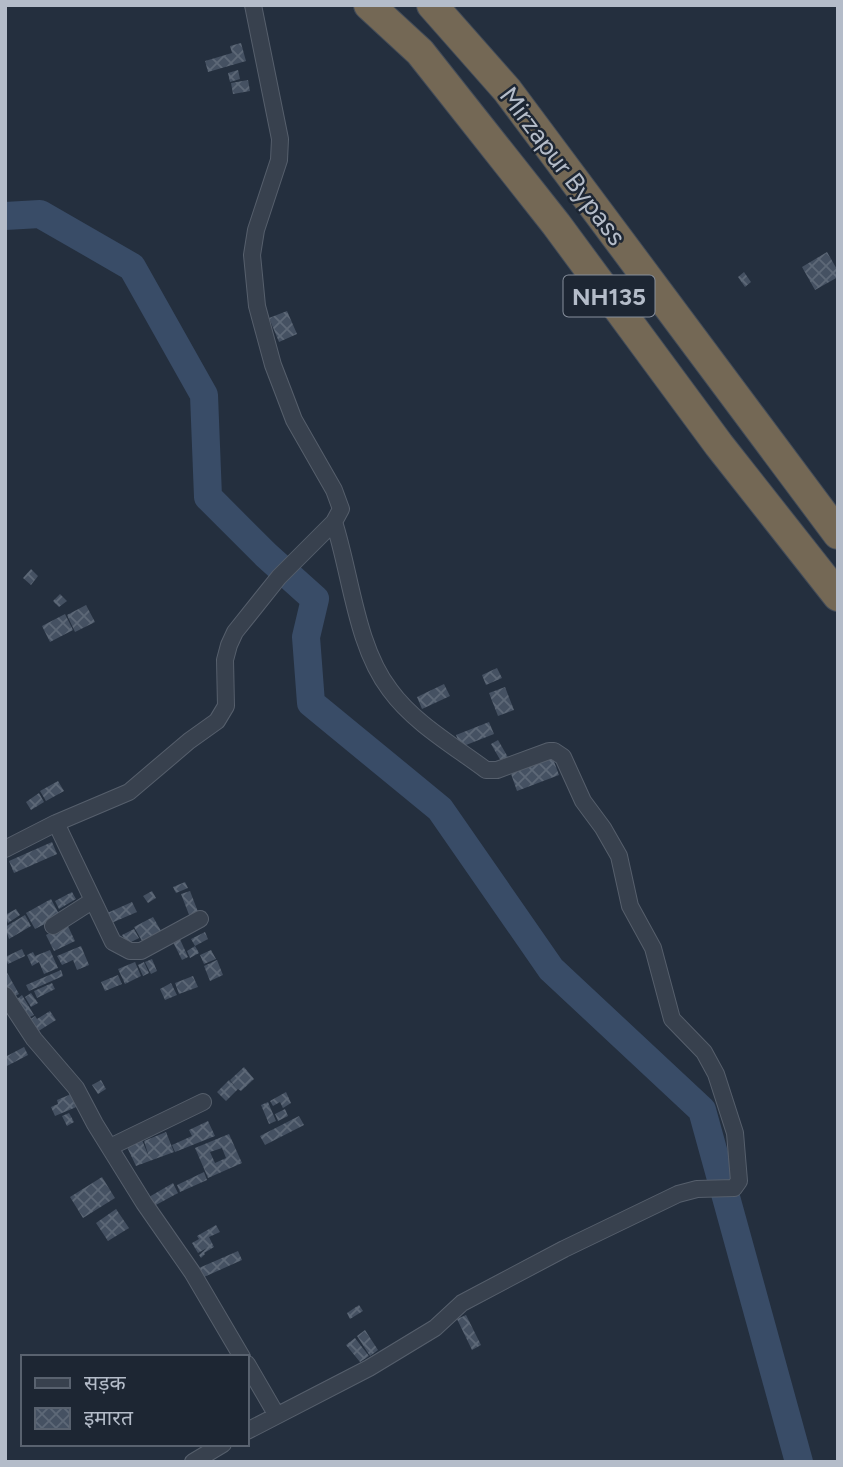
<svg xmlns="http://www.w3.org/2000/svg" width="843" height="1467" font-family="Figtree,'Noto Sans Devanagari',sans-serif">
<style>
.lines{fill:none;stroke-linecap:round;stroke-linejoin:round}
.river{stroke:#394c67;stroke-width:28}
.building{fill:url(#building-cross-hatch);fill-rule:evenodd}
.street-casing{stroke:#565f6c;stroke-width:18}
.highway-casing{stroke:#434c59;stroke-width:32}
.street{stroke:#38414e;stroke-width:16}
.highway{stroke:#746855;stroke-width:30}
.labels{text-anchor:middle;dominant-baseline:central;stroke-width:5;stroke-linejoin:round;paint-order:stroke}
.shield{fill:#1d2633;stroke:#878f9c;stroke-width:2}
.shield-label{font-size:24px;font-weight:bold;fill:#b4bcc9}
.street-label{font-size:26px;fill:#b4bcc9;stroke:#1d2633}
</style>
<defs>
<pattern id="building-cross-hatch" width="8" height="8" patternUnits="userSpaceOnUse" patternTransform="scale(1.75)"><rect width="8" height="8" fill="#455162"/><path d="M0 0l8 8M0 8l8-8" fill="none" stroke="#5d6877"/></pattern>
</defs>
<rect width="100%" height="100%" fill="#242f3e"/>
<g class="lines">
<!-- river -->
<path class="river" d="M5,216l35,-2 92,53 72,128 4,102 58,58 49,44 -9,38 5,66 129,106 111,160 151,141 97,352"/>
</g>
<!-- building -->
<path class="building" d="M241,43l5,18 -38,11 -3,-11 27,-8 -2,-7z
M238,70l2,9 -10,3 -2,-9z
M248,80l2,11 -17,3 -2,-11z
M827,252l11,19v6l-23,13 -13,-23z
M744,272l7,10 -6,5 -7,-10z
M287,311l10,23 -18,8 -10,-24z
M31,569l7,7 -7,9 -8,-7z
M60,594l7,7 -8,6 -6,-6z
M86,605l9,17 -20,10 -8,-17z
M65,614l8,16 -23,12 -8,-16z
M497,668l5,10 -16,7 -4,-10z
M444,684l6,12 -28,13 -5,-12z
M505,687l9,23 -16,6 -9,-23z
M489,722l5,12 -33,13 -5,-12z
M498,740l11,19 -7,4 -11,-19z
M552,756l7,19 -42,16 -7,-20z
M58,781l6,10 -18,10 -6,-10z
M39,793l5,9 -13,8 -5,-8z
M52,842l5,12 -43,19 -5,-12z
M185,882l3,6 -12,5 -3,-6z
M152,891l4,7 -8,5 -5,-7z
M190,891l10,26 -9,3 -10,-26z
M72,892l4,7 -17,10 -4,-8z
M51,899l9,17 -25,13 -9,-16z
M132,902l5,10 -28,12 -4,-10z
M16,909l4,6 -12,8 -3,-8z
M25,915l6,11 -22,13 -4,-12z
M153,917l11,19 -19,10 -11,-19z
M67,924l8,17 -21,10 -8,-16z
M134,929l5,9 -12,6 -5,-9z
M205,932l3,7 -13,7 -4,-7z
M179,937l9,20 -6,3 -10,-20z
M81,946l8,19 -12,5 -4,-10 -11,5 -5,-9z
M195,946l4,7 -9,5 -3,-7z
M22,949l3,7 -17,8 -3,-7z
M50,950l8,18 -14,6 -5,-12 -7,4 -5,-11 6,-3 2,4z
M211,950l5,9 -12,5 -4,-9z
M152,959l5,12 -6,3 -6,-12z
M217,960l6,15 -13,6 -6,-15z
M135,962l6,14 -16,8 -7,-15z
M144,962l5,11 -6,3 -5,-11z
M5,969l14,25 -8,4 -6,-13z
M61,970l2,6 -34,15 -3,-6z
M118,975l4,9 -17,7 -4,-9z
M193,976l5,11 -19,7 -4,-11z
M52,983l3,6 -18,9 -3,-7z
M171,983l6,12 -12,5 -5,-11z
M31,993l7,10 -7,4 -6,-10z
M22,995l12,20 -6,3 -11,-19z
M50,1011l6,9 -19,12 -8,-12 6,-4 2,3z
M24,1047l4,8 -23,12v-10z
M244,1067l10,12 -13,12 -3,-2 -12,12 -9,-9 12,-12 6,6 -5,-6z
M101,1080l5,9 -8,5 -6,-9z
M76,1092l5,13 -26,11 -4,-9 7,-3 -1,-4z
M286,1092l5,11 -8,5 -3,-6 -7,4 -3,-5z
M268,1102l8,19 -7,3 -8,-19z
M285,1109l3,7 -10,5 -3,-7z
M69,1113l5,9 -7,4 -5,-10z
M299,1116l5,9 -39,20 -5,-9z
M208,1121l7,15 -40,16 -3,-7 20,-9 -3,-6z
M166,1132l8,20 -38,14 -9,-19 15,-7 7,17 -5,-16z
M229,1134l13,29 -34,15 -13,-30zM222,1148l4,10 -11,5 -5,-11z
M204,1172l3,8 -27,12 -3,-7z
M102,1177l13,21 -32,20 -13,-21z
M173,1183l5,10 -24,13 -5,-9z
M116,1209l13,19 -21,13 -12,-18z
M216,1225l4,7 -11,5 5,10 -10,6 1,1 -4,4 -2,-3 8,-7 -9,5 -6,-10 7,-4 -2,-3z
M238,1251l4,9 -38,17 -5,-9z
M359,1305l4,6 -13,8 -3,-6z
M466,1315l15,30 -9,5 -15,-31z
M365,1330l13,20 -8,6 -13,-20z
M355,1338l14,18 -9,6 -14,-17z"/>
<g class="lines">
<defs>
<path id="street" d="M56,823l57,119 17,9h11l59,-32
M5,849l51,-26 73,-31 60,-51 28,-20 9,-15 -1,-46 4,-15 6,-13 44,-55 55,-55 7,-13 -7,-19 -40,-70 -11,-29 -10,-26 -16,-59 -5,-51 4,-25 23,-70 1,-21 -27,-134
M53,926l39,-25
M5,995l29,44 42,49 19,36 49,79 48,69 50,85
M110,1147l93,-45
M247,1364l29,50
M247,1431l122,-63 66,-40 27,-25 102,-54 114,-55 19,-5 37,-1 5,-7 -4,-48 -19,-59 -12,-22 -32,-33 -19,-71 -23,-42 -11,-50 -16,-28 -20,-27 -20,-44 -9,-6h-5l-52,19h-11c-32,-24 -72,-47 -96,-80 -34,-44 -39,-115 -56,-168
M193,1462l30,-18"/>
<path id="highway" d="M369,5l51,47 136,172 163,221 119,151
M432,5l75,85 331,444"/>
</defs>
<!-- street casing -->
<use href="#street" class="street-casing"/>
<!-- highway casing -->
<use href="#highway" class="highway-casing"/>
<!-- street -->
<use href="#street" class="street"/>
<!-- highway -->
<use href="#highway" class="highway"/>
</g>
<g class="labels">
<!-- shield labels -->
<rect class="shield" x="563.5" y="275.5" width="91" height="41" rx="5"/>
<g class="shield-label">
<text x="609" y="296">NH135</text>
</g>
<!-- street labels -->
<g class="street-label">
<text transform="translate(563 166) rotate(53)">Mirzapur Bypass</text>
</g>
</g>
<!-- border -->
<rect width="843" height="1467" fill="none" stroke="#b4bcc9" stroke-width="14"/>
<!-- legend -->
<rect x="21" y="1355" width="228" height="91" fill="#1d2633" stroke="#59626f" stroke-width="2"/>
<rect x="35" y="1378" width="35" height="10" fill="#38414e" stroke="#59626f" stroke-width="2"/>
<text x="84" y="1390" font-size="21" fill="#b4bcc9">सड़क</text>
<rect x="35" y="1408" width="35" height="21" fill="url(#building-cross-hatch)" stroke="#59626f" stroke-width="2"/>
<text x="84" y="1425" font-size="21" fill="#b4bcc9">इमारत</text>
</svg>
